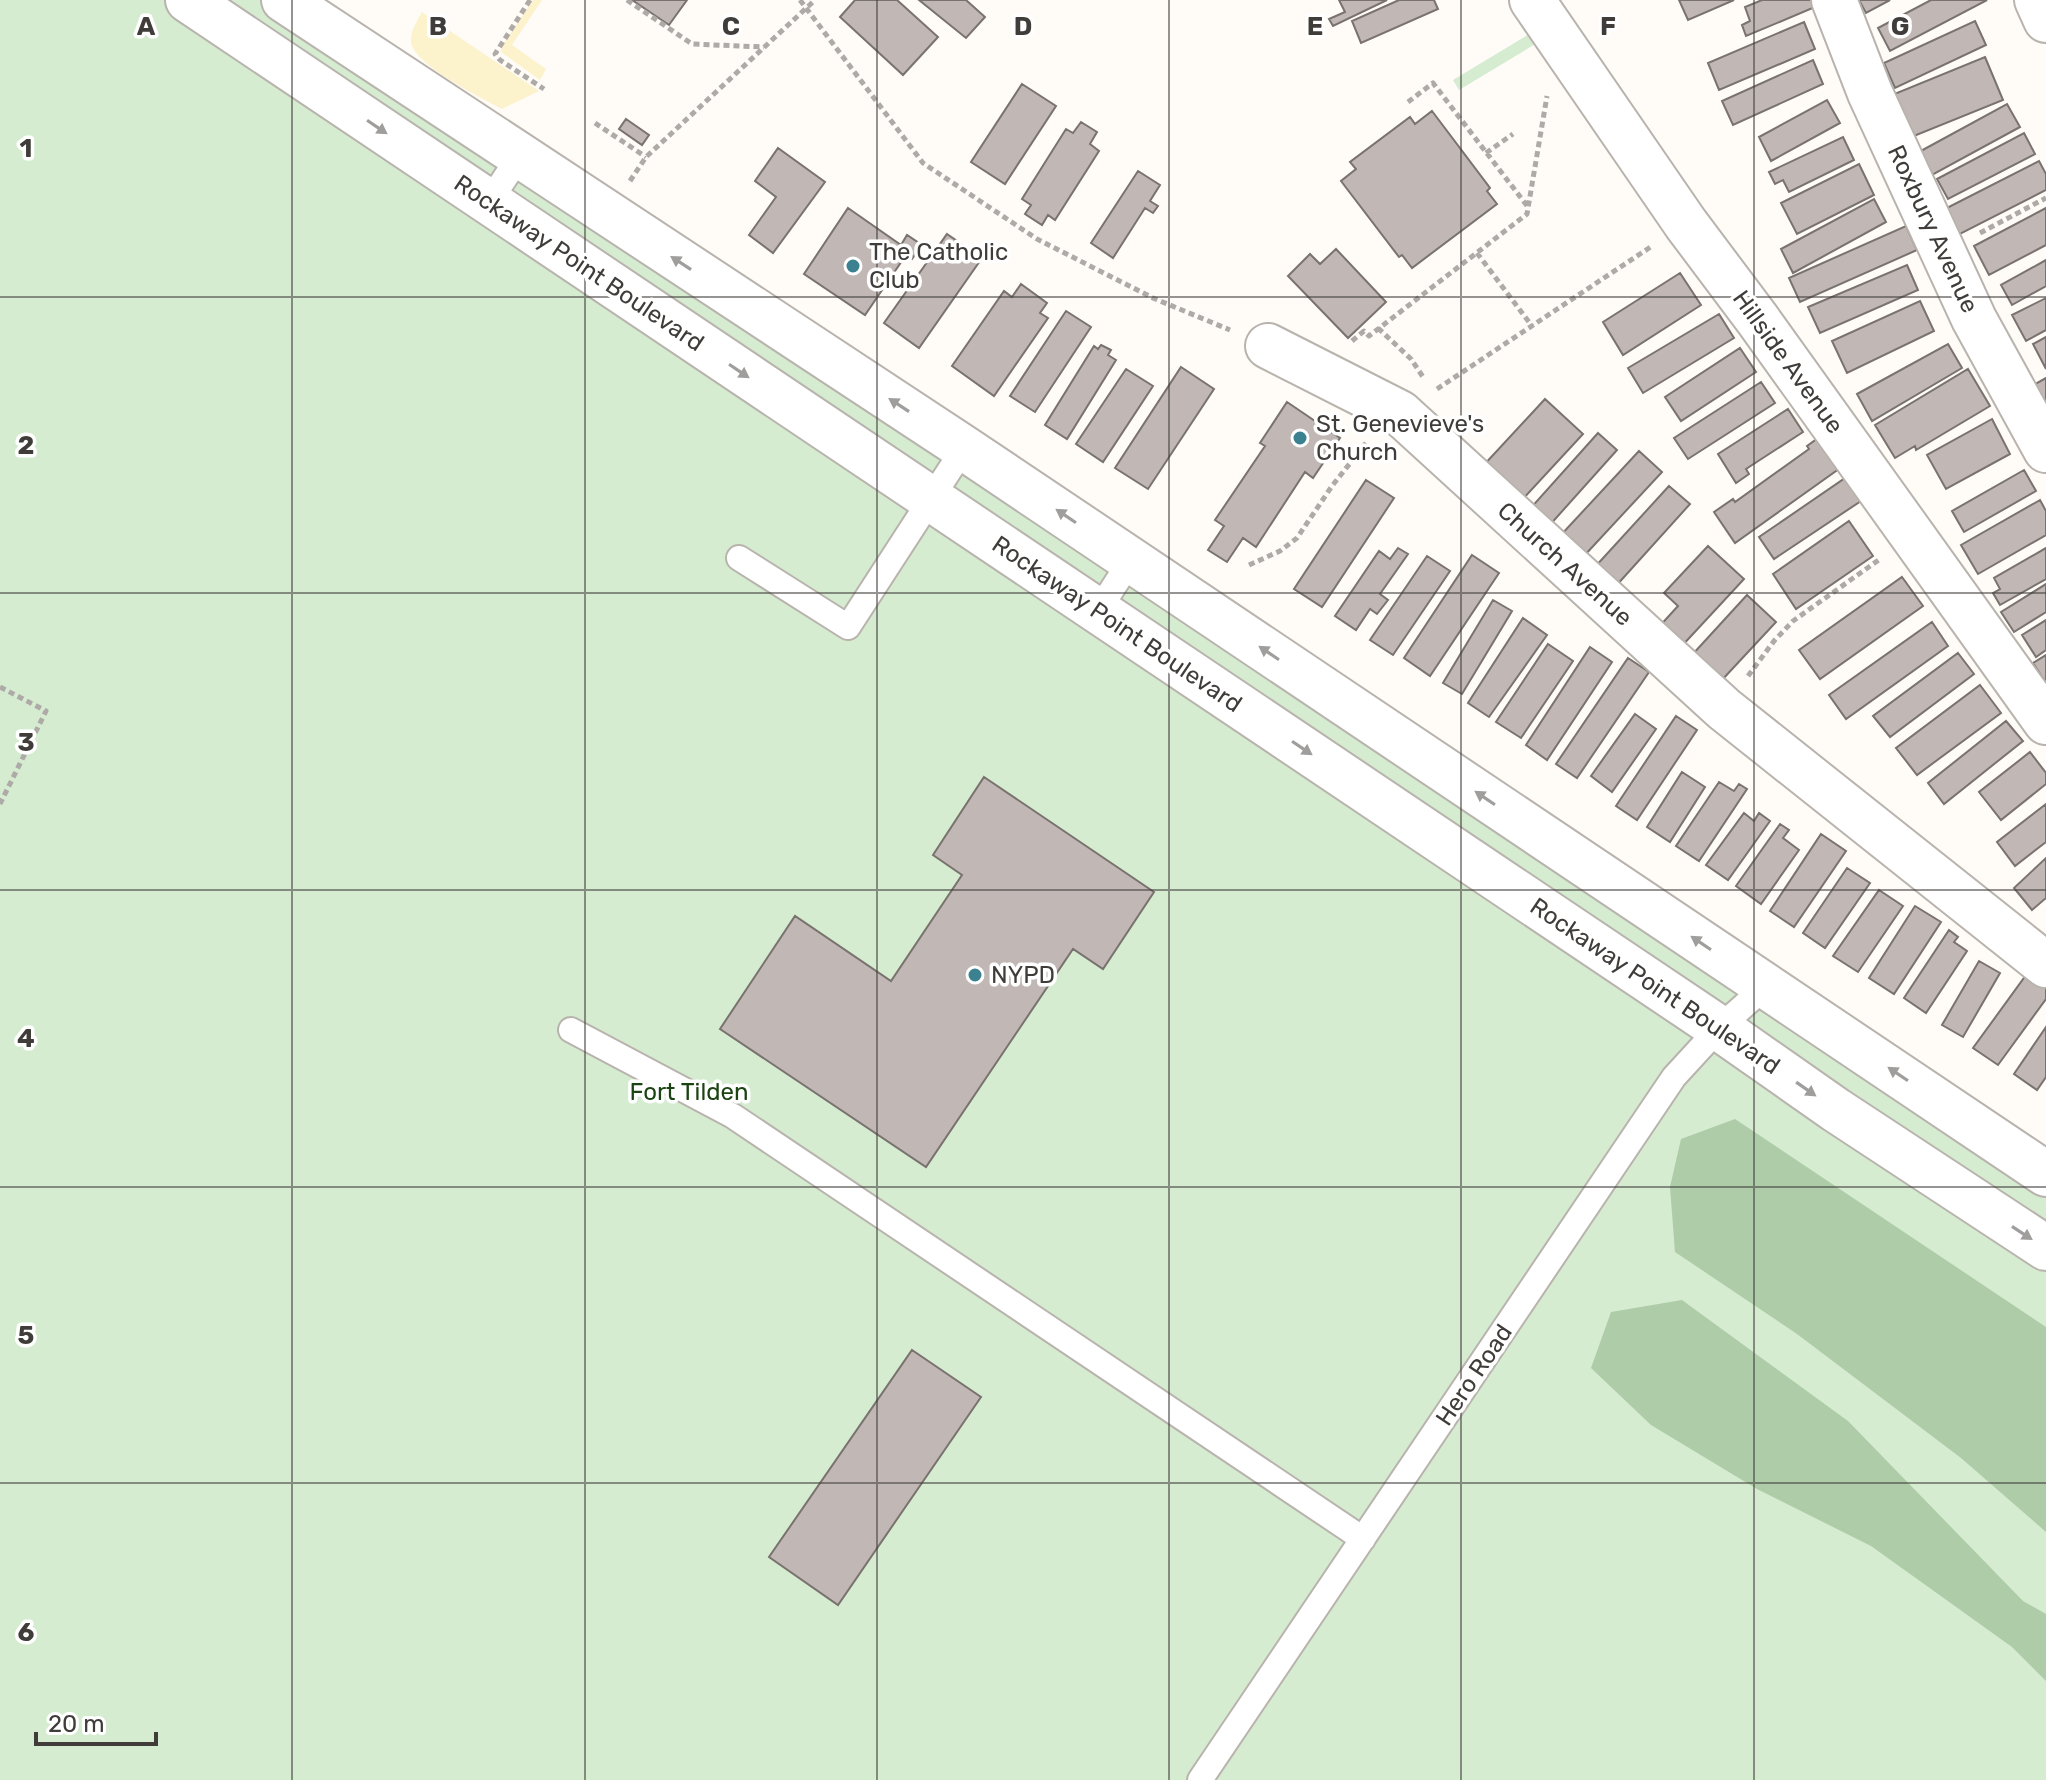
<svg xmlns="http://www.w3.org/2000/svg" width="2046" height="1780" font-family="Rubik,sans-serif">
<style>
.green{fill:#d5ecd0}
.forest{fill:#aecca8}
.sand{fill:#fcf2cc}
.building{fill:#c1b8b5;stroke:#79726e;stroke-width:2}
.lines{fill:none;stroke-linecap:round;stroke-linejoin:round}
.lane-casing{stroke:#b9b3ad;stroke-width:28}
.street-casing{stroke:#b9b3ad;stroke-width:48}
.secondary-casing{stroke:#b9b3ad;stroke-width:48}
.path{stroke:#aeaaa7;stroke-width:5;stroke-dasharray:6 4;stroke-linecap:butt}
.lane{stroke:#fff;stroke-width:24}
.street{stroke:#fff;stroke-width:44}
.secondary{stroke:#fff;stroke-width:44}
.oneway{fill:#9f9e9c}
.grid{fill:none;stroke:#3f3c3a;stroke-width:2;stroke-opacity:0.55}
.poi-dot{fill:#3c818f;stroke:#fff;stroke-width:3}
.labels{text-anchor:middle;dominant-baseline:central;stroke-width:7;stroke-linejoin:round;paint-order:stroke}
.street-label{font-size:24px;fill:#3f3c3a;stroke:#fff}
.poi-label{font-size:24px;fill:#3f3c3a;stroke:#fff;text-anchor:start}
.park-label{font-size:24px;fill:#1c4312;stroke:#fff}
.grid-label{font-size:26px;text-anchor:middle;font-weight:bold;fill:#3f3c3a;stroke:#fff;stroke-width:7;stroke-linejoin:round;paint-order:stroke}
</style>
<rect width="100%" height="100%" fill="#fffbf7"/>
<!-- green -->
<path class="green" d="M0,0h294l1752,1174v606h-2046z
M1536,30l6,10 -83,50 -6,-10z"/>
<!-- forest -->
<path class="forest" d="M1735,1119l311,208v205l-85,-74 -164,-124 -122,-82 -5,-65 11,-48z
M1682,1300l166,121 175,180 23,13v67l-34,-34 -141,-101 -114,-57 -106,-64 -60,-57 20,-56z"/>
<!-- sand -->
<path class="sand" d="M533,0h9l-30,45 34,24 -6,11 -39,-28 1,-6z
M422,12l117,79 -37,18c-20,-11 -88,-44 -91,-67 -1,-10 6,-21 11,-30z"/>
<!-- building -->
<path class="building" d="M632,0h55l-18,25z
M855,0h42l41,37 -35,38 -63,-58z
M919,0h47l19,17 -19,21z
M1339,0h48l-54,26 -4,-7 16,-7z
M1399,0h35l4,9 -77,34 -9,-22z
M1679,0h55l-46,20z
M1762,0h50l3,7 -69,29 -4,-11 8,-4 -5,-14z
M1859,0h31l-24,13z
M1931,0h56l-97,51 -12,-23z
M1975,21l11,24 -91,43 -11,-25z
M1804,22l11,27 -96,41 -11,-27z
M1985,57l18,43 -94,38 -17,-43z
M1813,60l10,24 -90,41 -11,-24z
M1022,84l34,22 -51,78 -34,-22z
M1827,100l13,23 -69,38 -12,-24z
M2007,104l13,23 -88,48 -13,-23z
M1432,111l58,77 -3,3 10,13 -85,64 -10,-13 -3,2 -58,-76 15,-12 -6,-7 60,-45 5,7z
M626,119l23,16 -7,10 -23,-16z
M1081,122l16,10 -7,12 9,7 -44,69 -7,-5 -6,10 -17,-11 6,-9 -9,-6 44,-70 7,4z
M2024,133l11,21 -87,45 -11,-20z
M1843,137l11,23 -65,32 -6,-12 -8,4 -6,-12z
M778,148l47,34 -52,71 -24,-18 27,-38 -21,-16z
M2039,161l7,13v16l-94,48 -13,-26z
M1859,164l15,31 -77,39 -16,-31z
M1138,171l22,14 -10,16 8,5 -5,7 -8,-5 -32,50 -22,-15z
M1874,199l12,23 -93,51 -12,-24z
M848,208l53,37 6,-10 15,10 -10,14 -6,-4 -41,60 -61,-41z
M2046,208v37l-57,30 -15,-29z
M1906,226l11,24 -117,52 -11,-24z
M947,234l35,24 -63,90 -35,-25z
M1336,249l50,53 -38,36 -60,-62 22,-22 10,10z
M2046,260v26l-34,19 -11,-20z
M1907,265l11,25 -98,43 -12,-26z
M1680,273l21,32 -78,50 -20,-33z
M1021,284l26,19 -7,10 8,5 -54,78 -42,-30 52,-75 8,6z
M2046,298v32l-20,11 -14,-26z
M1920,301l14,30 -87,42 -15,-32z
M1066,311l25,16 -56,85 -25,-16z
M1719,314l15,24 -91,55 -15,-25z
M2046,337v32l-13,-25z
M1948,344l14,24 -90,53 -15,-27z
M1101,345l10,5 -3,5 8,5 -49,79 -22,-14 49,-79 4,3z
M1740,348l16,24 -75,49 -16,-24z
M1181,367l33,22 -66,100 -33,-21z
M1126,369l27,17 -50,76 -27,-18z
M1968,369l22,37 -74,44 -1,-4 -20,12 -20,-33z
M2046,378v38l-16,-29z
M1761,382l14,21 -87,56 -14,-21z
M1545,399l38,35 -63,68 -38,-35z
M1287,402l53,36 -27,40 -8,-6 -49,75 -13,-9 -16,24 -19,-12 16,-24 -9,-6 50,-74 -5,-3z
M1788,409l15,23 -57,37 3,5 -13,9 -18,-29z
M1992,419l18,35 -64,35 -19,-34z
M1598,433l19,17 -69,77 -19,-17z
M1821,436l22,30 -108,77 -21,-31 19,-13 2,3 74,-53 -2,-3z
M1639,451l23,21 -79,85 -23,-21z
M2024,470l12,21 -72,41 -12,-21z
M1851,474l16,23 -93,62 -15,-22z
M1366,480l28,18 -72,109 -28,-18z
M1669,486l21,18 -75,83 -21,-19z
M2040,500l6,11v24l-68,39 -17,-29z
M1849,521l24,35 -77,53 -23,-35z
M1708,546l36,33 -65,70 -22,-20 21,-23 -14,-13z
M1398,548l10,6 -28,40 8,6 -11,14 -7,-5 -14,21 -21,-14 44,-65 11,8z
M2046,548v31l-46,26 -7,-12 7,-4 -6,-11z
M1472,555l27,18 -69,103 -26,-18z
M1427,556l23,15 -57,84 -23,-15z
M1902,577l21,29 -103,73 -21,-29z
M2046,584v28l-32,20 -13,-20z
M1747,595l29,27 -55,59 -29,-26z
M1493,600l19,11 -50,83 -19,-11z
M1523,618l24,17 -58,82 -21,-14z
M2046,620v30l-10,7 -14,-22z
M1932,622l16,24 -102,73 -17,-24z
M1548,644l25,17 -52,77 -25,-16z
M1590,647l22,15 -65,98 -21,-15z
M1958,653l16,21 -84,63 -17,-21z
M2046,655v28l-13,-20z
M1628,658l21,14 -72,106 -21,-14z
M1980,685l21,28 -84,62 -21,-27z
M1635,714l21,15 -44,63 -21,-16z
M1676,716l21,14 -60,90 -21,-14z
M2006,721l17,20 -79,63 -16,-21z
M2030,752l16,21v11l-45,36 -22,-28z
M1682,772l23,15 -35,55 -23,-15z
M984,777l170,115 -51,77 -30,-20 -147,218 -206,-138 75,-113 96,65 71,-106 -29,-20z
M1719,782l15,9 5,-7 8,5 -48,72 -23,-15z
M2046,804v38l-31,24 -18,-24z
M1744,813l10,8 5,-8 11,8 -42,59 -22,-15z
M1780,824l9,6 -6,8 16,12 -38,54 -25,-18z
M1821,834l25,17 -52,76 -24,-16z
M2046,858v40l-14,12 -18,-22z
M1847,868l23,15 -45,65 -22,-15z
M1879,890l24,16 -45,66 -25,-16z
M1915,906l26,16 -47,72 -25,-16z
M1949,930l9,7 -4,5 13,9 -41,62 -22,-15z
M1979,961l21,12 -37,64 -21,-12z
M2029,971l17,12v16l-48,66 -25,-17z
M2046,1027v50l-9,13 -23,-16z
M912,1350l69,47 -143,208 -69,-48z"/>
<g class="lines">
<defs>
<path id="lane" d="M489,202l30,-45
M739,558l109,69 116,-179
M1098,611l33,-51
M571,1030l162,86 630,423
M1200,1780l474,-703 45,-49 47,-42"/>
<path id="street" d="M1532,0l154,224 72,96 288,402
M1834,0l36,93 104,226 72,131
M2037,0l9,20
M1268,346l132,67 324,296 322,256"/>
<path id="secondary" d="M188,0l1531,1028 117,82 210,138
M284,0l680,448 1082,726"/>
</defs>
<!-- lane casing -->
<use href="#lane" class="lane-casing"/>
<!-- street casing -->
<use href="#street" class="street-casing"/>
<!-- secondary casing -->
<use href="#secondary" class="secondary-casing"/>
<!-- path -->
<path class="path" d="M530,0l-35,54 5,6 44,29
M627,0l65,44 72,3
M800,0l123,163 114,76 116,59 77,32
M1408,102l25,-19 95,124
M595,123l51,34
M1486,153l27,-19
M630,181l16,-24 169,-157
M1980,233l66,-35
M1477,253l55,73
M1378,328l33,31 12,18
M1352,341l12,-10 5,5 158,-122 20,-118
M1437,389l215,-143
M1249,565l31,-14 17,-13 35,-52 34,-43
M1748,676l26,-35 19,-20 87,-62
M0,687l46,24 -46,93"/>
<!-- lane -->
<use href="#lane" class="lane"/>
<!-- street -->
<use href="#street" class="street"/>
<!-- secondary -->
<use href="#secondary" class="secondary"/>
</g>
<!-- one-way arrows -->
<defs><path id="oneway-solid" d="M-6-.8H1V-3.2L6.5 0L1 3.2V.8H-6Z" transform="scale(2)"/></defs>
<g class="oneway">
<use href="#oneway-solid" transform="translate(377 127) rotate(34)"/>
<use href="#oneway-solid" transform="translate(681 263) rotate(-147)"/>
<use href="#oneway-solid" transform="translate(739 371) rotate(34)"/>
<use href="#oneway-solid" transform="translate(899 405) rotate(-147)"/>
<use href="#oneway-solid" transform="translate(1066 516) rotate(-146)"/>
<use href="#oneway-solid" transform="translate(1269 653) rotate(-146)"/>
<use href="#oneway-solid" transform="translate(1302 748) rotate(34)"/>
<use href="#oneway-solid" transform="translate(1485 798) rotate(-146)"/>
<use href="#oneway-solid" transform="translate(1701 943) rotate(-146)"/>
<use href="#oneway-solid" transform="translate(1898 1074) rotate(-146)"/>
<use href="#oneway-solid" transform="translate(1806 1089) rotate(35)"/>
<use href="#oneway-solid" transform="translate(2022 1233) rotate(33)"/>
</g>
<!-- grid -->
<path class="grid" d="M292,0v1780M585,0v1780M877,0v1780M1169,0v1780M1461,0v1780M1754,0v1780M0,297h2046M0,593h2046M0,890h2046M0,1187h2046M0,1483h2046"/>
<!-- markers -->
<g class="poi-dot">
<circle cx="853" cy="266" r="8"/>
<circle cx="1300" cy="438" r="8"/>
<circle cx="975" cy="975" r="8"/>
</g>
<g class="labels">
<!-- street labels -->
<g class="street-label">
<text transform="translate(1933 229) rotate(65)">Roxbury Avenue</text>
<text transform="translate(579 263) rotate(34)">Rockaway Point Boulevard</text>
<text transform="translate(1788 362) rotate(54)">Hillside Avenue</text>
<text transform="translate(1565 564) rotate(42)">Church Avenue</text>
<text transform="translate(1117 624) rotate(34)">Rockaway Point Boulevard</text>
<text transform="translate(1655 986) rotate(34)">Rockaway Point Boulevard</text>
<text transform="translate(1474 1375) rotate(-56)">Hero Road</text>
</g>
<!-- poi labels -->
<g class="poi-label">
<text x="869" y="252">The Catholic<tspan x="869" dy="28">Club</tspan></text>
<text x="1316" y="424">St. Genevieve's<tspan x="1316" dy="28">Church</tspan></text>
<text x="991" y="975">NYPD</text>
</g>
<!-- park labels -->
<g class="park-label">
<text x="689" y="1092">Fort Tilden</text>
</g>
</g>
<g class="grid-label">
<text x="146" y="35">A</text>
<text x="438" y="35">B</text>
<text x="731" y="35">C</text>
<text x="1023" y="35">D</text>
<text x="1315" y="35">E</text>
<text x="1608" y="35">F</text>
<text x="1900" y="35">G</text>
<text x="26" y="157">1</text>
<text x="26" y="454">2</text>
<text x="26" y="751">3</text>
<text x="26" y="1047">4</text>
<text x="26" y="1344">5</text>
<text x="26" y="1641">6</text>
</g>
<!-- scale -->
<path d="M36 1732v12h120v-12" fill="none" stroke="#3f3c3a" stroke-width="4"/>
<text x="48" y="1732" font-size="24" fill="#3f3c3a" stroke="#ffffff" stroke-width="6" paint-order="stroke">20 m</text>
</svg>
